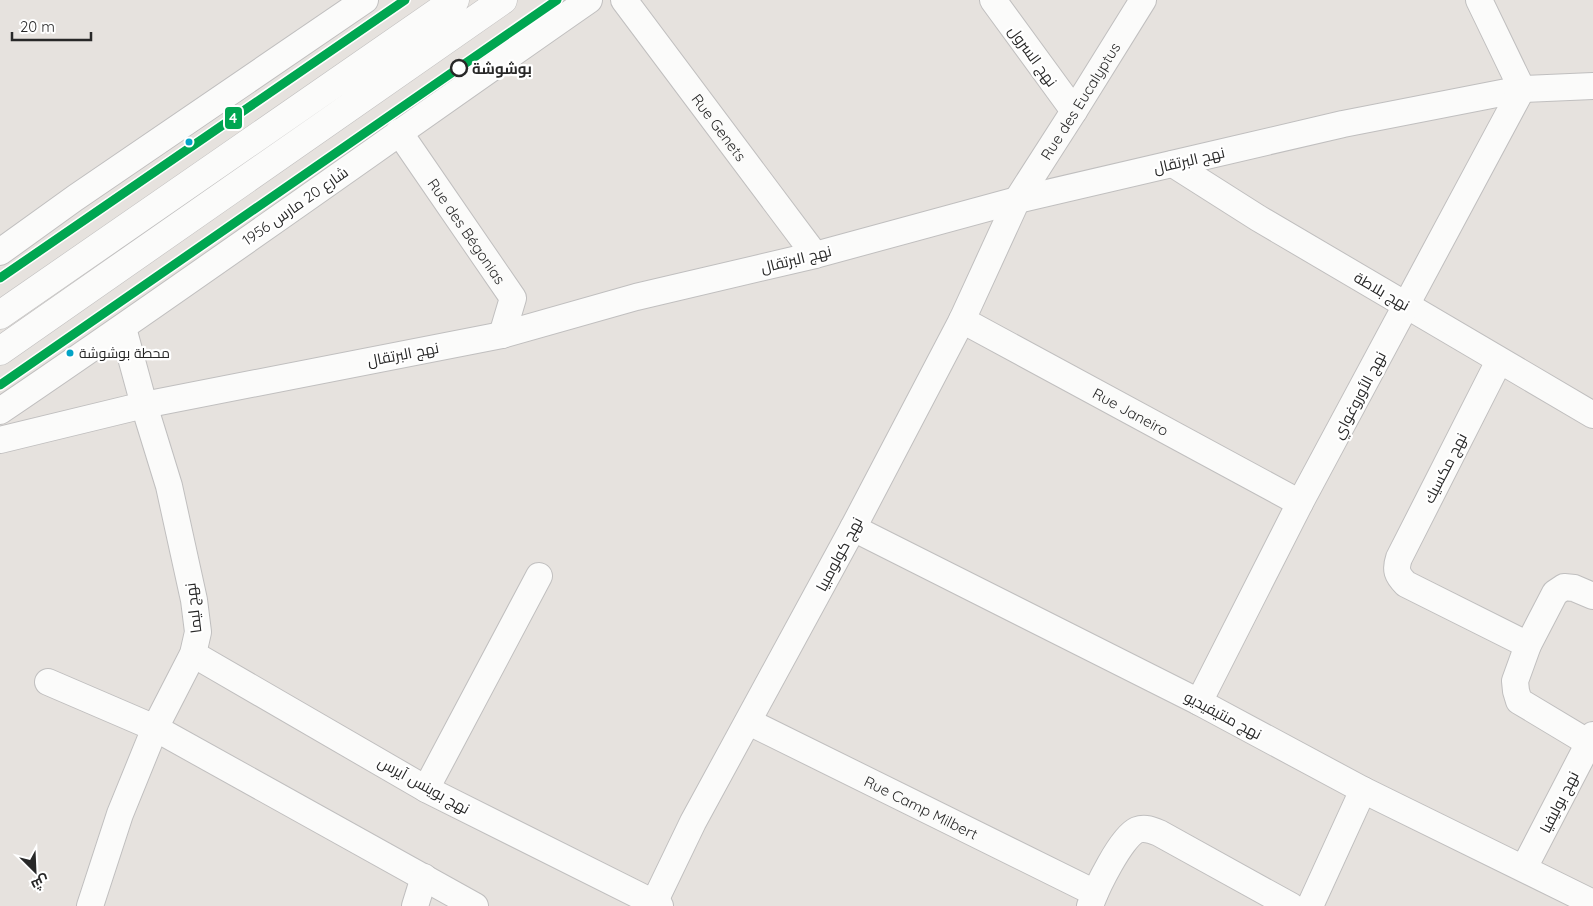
<svg xmlns="http://www.w3.org/2000/svg" width="1593" height="906" font-family="Quicksand,Cairo,sans-serif">
<style>
.lines{fill:none;stroke-linecap:round;stroke-linejoin:round}
.minor-casing{stroke:#c0bfbf;stroke-width:28}
.secondary-casing{stroke:#c0bfbf;stroke-width:29}
.minor{stroke:#fbfbfa;stroke-width:26}
.secondary{stroke:#fbfbfa;stroke-width:28}
.rail-1-casing{stroke:#fff;stroke-width:12}
.rail-1{stroke:#00a651;stroke-width:9}
.stop-dot{fill:#fff;stroke:#282828;stroke-width:2.5}
.bus-dot{fill:#02a3c6;stroke:#fff;stroke-width:2}
.labels{text-anchor:middle;dominant-baseline:central;stroke-width:4.5;stroke-linejoin:round;paint-order:stroke}
.bus-label{font-size:14px;fill:#282828;stroke:#fff;text-anchor:start}
.street-label{font-size:15px;fill:#282828;stroke:#fff}
.stop-label{font-size:15px;font-weight:bold;fill:#282828;stroke:#fff;text-anchor:start}
.line-badge{stroke:#fff;stroke-width:2}
.badge-label{font-size:14px;text-anchor:middle;font-weight:bold;fill:#fff}
</style>
<rect width="100%" height="100%" fill="#e6e2de"/>
<g class="lines">
<defs>
<g id="minor">
<path id="s1" d="M624,0l191,255"/>
<path d="M993,0l81,111"/>
<path id="s2" d="M399,132l114,166 -11,37"/>
<path d="M1173,164l85,54 335,197"/>
<path d="M0,252l75,-54 290,-198"/>
<path id="s3" d="M962,320l338,183"/>
<path d="M1499,361l-100,197c-4,12 -2,17 7,26l122,61"/>
<path d="M0,411c198,-134 392,-274 589,-411"/>
<path d="M0,440l144,-35 358,-70 134,-38 179,-42 202,-55 326,-76 179,-35 71,-3"/>
<path d="M853,528l346,174 164,88 230,113"/>
<path d="M193,654l233,135 234,117"/>
<path d="M48,682l107,46 320,178"/>
<path d="M1199,702l101,-199 222,-414 -43,-89"/>
<path id="s4" d="M749,722l346,171"/>
<path d="M1589,743l-70,-42 -3,-10 -1,-10 13,-36 27,-52 9,-6 10,1 19,8"/>
<path d="M426,789l113,-213"/>
<path d="M1524,868l69,-133"/>
<path id="s5" d="M654,903l39,-81 160,-294 109,-208 55,-120 57,-89 69,-111"/>
<path d="M90,906l30,-92 35,-86 38,-74 5,-22 -4,-32 -25,-114 -25,-81 -21,-77"/>
<path d="M415,906l9,-29"/>
<path d="M1090,906c6,-17 31,-69 47,-76 8,-3 15,0 22,3l132,73"/>
<path d="M1310,906l53,-116"/>
</g>
<path id="secondary" d="M0,315l455,-315
M0,351l503,-351"/>
</defs>
<!-- minor casing -->
<use href="#minor" class="minor-casing"/>
<!-- secondary casing -->
<use href="#secondary" class="secondary-casing"/>
<!-- minor -->
<use href="#minor" class="minor"/>
<!-- secondary -->
<use href="#secondary" class="secondary"/>
<defs>
<path id="rail-1" d="M0,278l405,-278
M0,385l557,-385"/>
</defs>
<!-- rail-1 casing -->
<use href="#rail-1" class="rail-1-casing"/>
<!-- rail-1 -->
<use href="#rail-1" class="rail-1"/>
</g>
<!-- markers -->
<circle class="stop-dot" cx="459" cy="68" r="8"/>
<g class="bus-dot">
<circle cx="189" cy="142" r="4.5"/>
<circle cx="70" cy="353" r="4.5"/>
</g>
<g class="labels">
<!-- bus labels -->
<g class="bus-label">
<text x="79" y="353">محطة بوشوشة</text>
</g>
<!-- street labels -->
<g class="street-label">
<text transform="translate(1033 56) rotate(54)">نهج السرول</text>
<text stroke="none"><textPath href="#s5" startOffset="909">Rue des Eucalyptus</textPath></text>
<text stroke="none"><textPath href="#s1" startOffset="159">Rue Genets</textPath></text>
<text transform="translate(1189 160) rotate(-13)">نهج البرتقال</text>
<text transform="translate(295 206) rotate(-35)">شارع 20 مارس 1956</text>
<text stroke="none"><textPath href="#s2" startOffset="120">Rue des Bégonias</textPath></text>
<text transform="translate(796 259) rotate(-14)">نهج البرتقال</text>
<text transform="translate(1382 291) rotate(30)">نهج بلاطة</text>
<text transform="translate(403 354) rotate(-11)">نهج البرتقال</text>
<text transform="translate(1359 395) rotate(-62)">نهج الأوروغواي</text>
<text stroke="none"><textPath href="#s3" startOffset="192">Rue Janeiro</textPath></text>
<text transform="translate(1445 468) rotate(-63)">نهج مكسيك</text>
<text transform="translate(839 554) rotate(-62)">نهج كولومبيا</text>
<text transform="translate(193 608) rotate(-97)">نهج ليما</text>
<text transform="translate(1223 715) rotate(28)">نهج منتيفيديو</text>
<text transform="translate(424 785) rotate(29)">نهج بوينس آيرس</text>
<text transform="translate(1559 802) rotate(-63)">نهج بوليفيا</text>
<text stroke="none"><textPath href="#s4" startOffset="192">Rue Camp Milbert</textPath></text>
</g>
<!-- stop labels -->
<g class="stop-label">
<text x="472" y="68">بوشوشة</text>
</g>
</g>
<rect class="line-badge" x="224" y="106" width="19" height="24" rx="5" fill="#00a651"/>
<g class="badge-label">
<text x="233" y="123">4</text>
</g>
<!-- north arrow -->
<g transform="translate(35 871) rotate(156)" stroke="#ffffff" stroke-width="4" paint-order="stroke">
<path d="M0-4L9 19L0 12L-9 19Z" fill="#282828"/>
<text y="-8" font-size="14" font-weight="bold" text-anchor="middle" fill="#282828">ش</text>
</g>
<!-- scale -->
<path d="M12 32v8h79v-8" fill="none" stroke="#282828" stroke-width="2.5"/>
<text x="20" y="32" font-size="15" fill="#282828" stroke="#ffffff" stroke-width="4" paint-order="stroke">20 m</text>
</svg>
